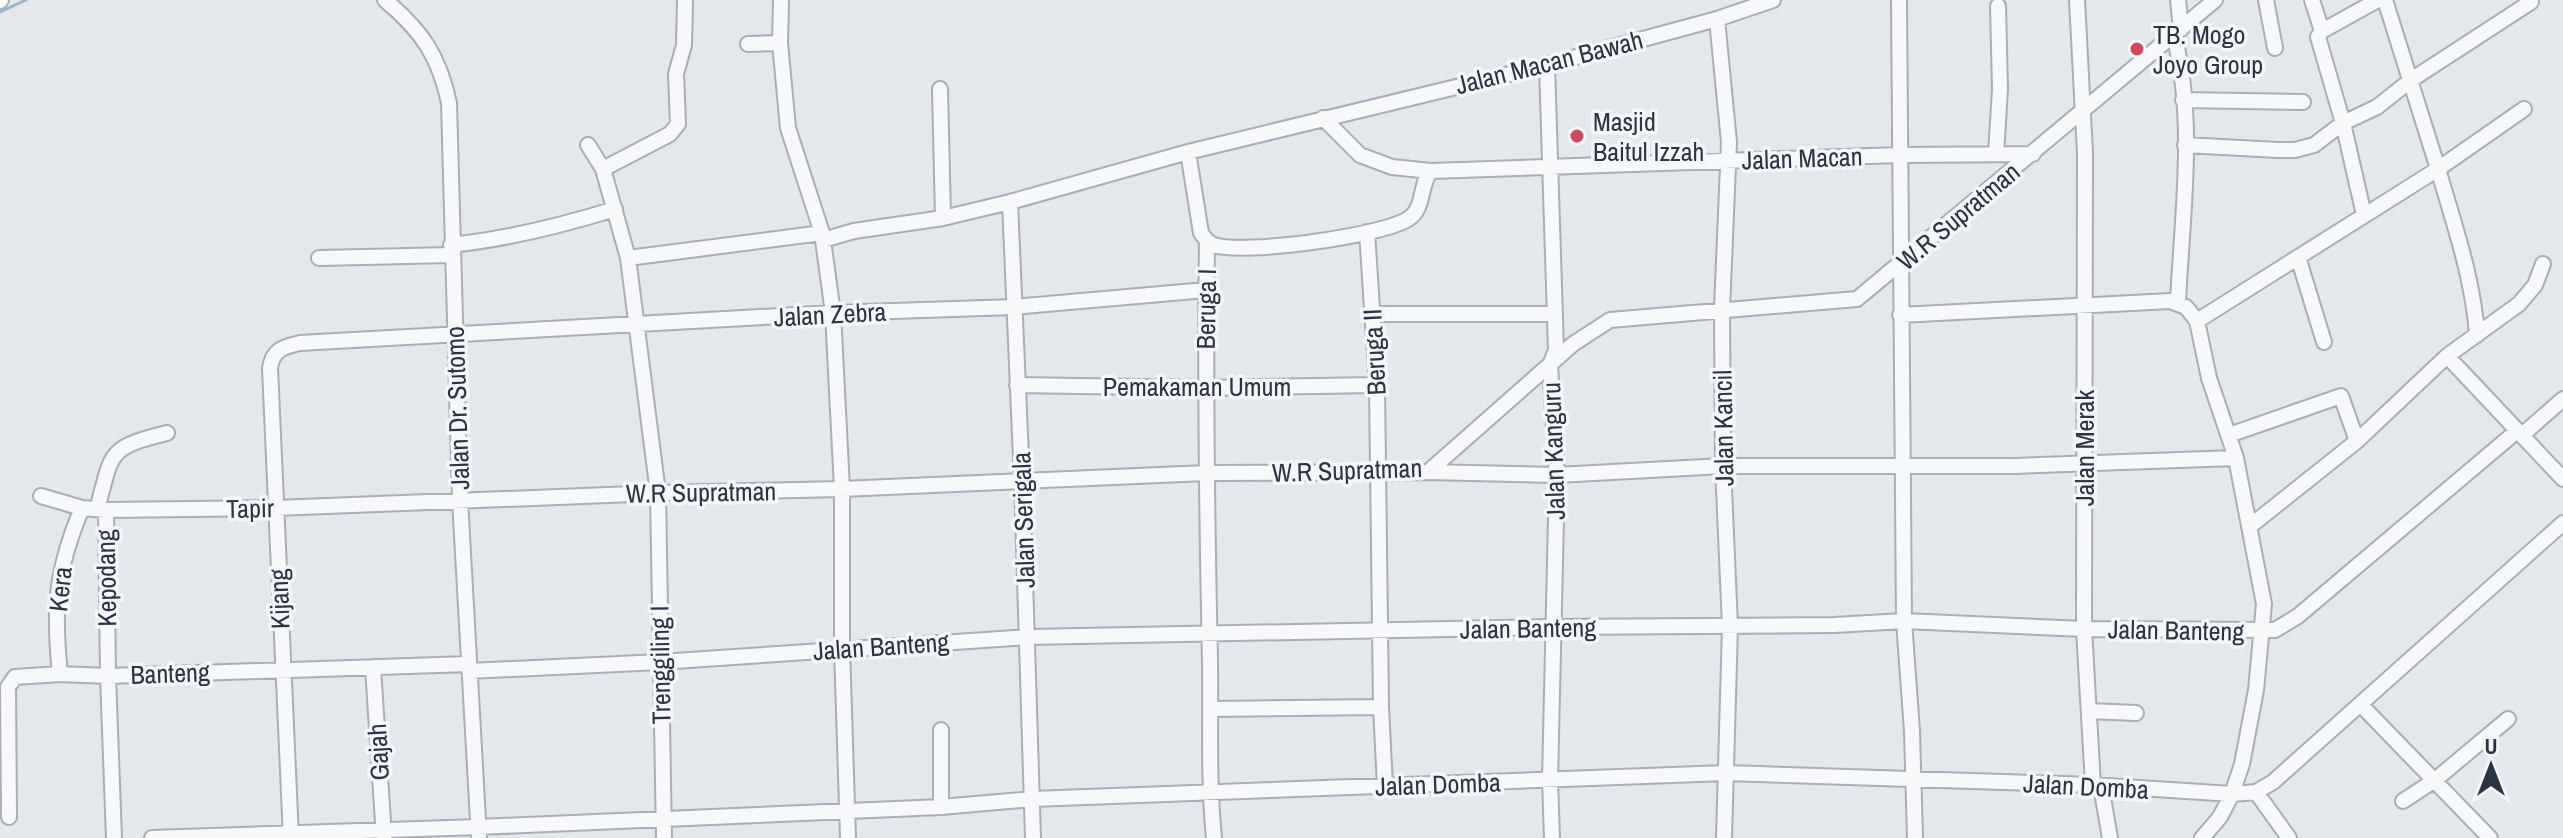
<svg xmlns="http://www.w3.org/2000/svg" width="2563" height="838" font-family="'Archivo Narrow',sans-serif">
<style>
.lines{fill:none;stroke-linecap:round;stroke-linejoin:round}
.stream{stroke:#9fb4cc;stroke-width:3}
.minor-casing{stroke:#a9aeb7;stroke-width:18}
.minor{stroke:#f7f8fa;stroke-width:14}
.poi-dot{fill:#d1495b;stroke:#f4f6f9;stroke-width:3}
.labels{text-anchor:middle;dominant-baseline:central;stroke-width:7;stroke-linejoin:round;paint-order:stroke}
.poi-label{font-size:26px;fill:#2b3445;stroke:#f4f6f9;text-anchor:start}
.street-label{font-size:26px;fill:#2b3445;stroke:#f4f6f9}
</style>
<rect width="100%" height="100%" fill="#e4e7ec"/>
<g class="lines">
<!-- stream -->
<path class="stream" d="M0,12l26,-12"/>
<defs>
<path id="minor" d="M385,0c37,31 54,56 64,103l11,397 19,338
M781,0l-1,43 8,85 34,105 11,80 9,176v159l6,190
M1899,0l5,621 8,110 3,107
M2077,0l8,153 -1,476 9,156
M2178,0l3,29
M2266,0l9,48
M2312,0l10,31
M0,1l1,-1
M1717,19l12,123 -7,167 1,157 7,160 -6,212
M2174,35c22,86 8,180 4,267
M748,44l32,-1
M1547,65l9,285 -6,15 7,110 -7,305 2,58
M940,89l3,129
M2183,100l120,2
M1323,118l37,37 32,12 39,4 468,-16 134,-1
M588,145l15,24 25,89 30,235 6,345
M2185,145l93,5h17l19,-5 29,-22 34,-16 34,-27 120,-78
M1188,152l13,81c4,5 6,10 13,12 29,10 167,-9 194,-26 17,-10 11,-34 23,-48
M1996,154l4,-65 -2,-83
M603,169l67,-35 8,-10 -2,-50 8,-29 1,-45
M1010,202l12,280 11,356
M2364,215l-21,-92 -25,-86 4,-6 56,-31
M1367,232l10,153 4,322 4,79
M823,240l31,-9 89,-13 67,-16 178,-50 359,-87 170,-46 56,-19
M1207,242c-2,140 0,280 3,420 1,59 -2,117 4,176
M451,245c57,-6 109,-19 164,-36
M2298,257l26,85
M319,258l133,-3
M628,258l194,-25
M1372,314h182
M1900,315l270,-14 16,6 11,14 241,-152 -53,-169
M2477,335c-4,-57 -23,-111 -39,-166l86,-60
M2447,356l116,123
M1017,385l188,3 172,-3
M2229,435l112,-39 16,45
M2522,435l41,-36
M1428,472l129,3 166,-9h290l223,-8
M41,496l41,12 24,2 170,-2 382,-15 184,-4 364,-16 222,-1 145,-128 37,-24 247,-21 358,-299
M97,509c16,-57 9,-61 70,-76
M106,510l2,166 6,162
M2249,527l108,-86 90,-85 72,-52 16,-19 8,-21
M373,667l11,171
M469,671l191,-9 368,-25 525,-10 281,-2 70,-4 180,8 191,1 23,-14 219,-185
M60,674c-7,-67 -4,-104 22,-166
M2360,704l130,134
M1211,709l170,-2
M2089,711l47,2
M941,730v77
M2101,786l9,52
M2256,792l33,46
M2403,801l32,-21 73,-61
M9,817l-1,-130 7,-10 45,-3 48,2 360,-12
M152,838l326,-11 463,-20 92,-8 693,-26 367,12 139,9 10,-30 14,-74 8,-86 -28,-146 -27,-80 -12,-57
M291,838l-21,-470c3,-18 12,-21 30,-25l533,-30 181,-6 192,-17
M2202,838l18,-21 12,-23 24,-2 17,-10 290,-259"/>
</defs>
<!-- minor casing -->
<use href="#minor" class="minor-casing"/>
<!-- minor -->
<use href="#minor" class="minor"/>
</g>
<!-- markers -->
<g class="poi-dot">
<circle cx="2137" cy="49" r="8"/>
<circle cx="1577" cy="136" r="8"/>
</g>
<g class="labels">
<!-- poi labels -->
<g class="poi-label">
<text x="2153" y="34">TB. Mogo<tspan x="2153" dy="30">Joyo Group</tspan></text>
<text x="1593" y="121">Masjid<tspan x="1593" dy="30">Baitul Izzah</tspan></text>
</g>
<!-- street labels -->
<g class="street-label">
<text transform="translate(1549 62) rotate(-14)">Jalan Macan Bawah</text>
<text transform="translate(1802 158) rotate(-2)">Jalan Macan</text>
<text transform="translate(1958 216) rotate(-40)">W.R Supratman</text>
<text transform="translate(1206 309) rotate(-89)">Beruga I</text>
<text transform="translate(830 314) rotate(-3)">Jalan Zebra</text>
<text transform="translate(1374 352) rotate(-93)">Beruga II</text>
<text x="1197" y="386">Pemakaman Umum</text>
<text transform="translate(457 408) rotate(-92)">Jalan Dr. Sutomo</text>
<text transform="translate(1723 428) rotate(-91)">Jalan Kancil</text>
<text transform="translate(2084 448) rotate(-90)">Jalan Merak</text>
<text transform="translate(1553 451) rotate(-92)">Jalan Kanguru</text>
<text transform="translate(1347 470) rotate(-2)">W.R Supratman</text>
<text transform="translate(701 492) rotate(-1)">W.R Supratman</text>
<text transform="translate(250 508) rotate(-1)">Tapir</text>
<text transform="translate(1023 520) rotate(-92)">Jalan Serigala</text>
<text transform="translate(106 578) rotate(-91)">Kepodang</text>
<text transform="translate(60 589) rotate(-84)">Kera</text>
<text transform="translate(279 599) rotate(-92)">Kijang</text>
<text transform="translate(1528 628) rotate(-1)">Jalan Banteng</text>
<text transform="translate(2176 630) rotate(1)">Jalan Banteng</text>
<text transform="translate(881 646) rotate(-4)">Jalan Banteng</text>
<text transform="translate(660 665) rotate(-91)">Trenggiling I</text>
<text transform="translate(170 673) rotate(-2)">Banteng</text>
<text transform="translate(378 752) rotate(-93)">Gajah</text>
<text transform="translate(1438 784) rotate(-2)">Jalan Domba</text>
<text transform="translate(2086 786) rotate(3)">Jalan Domba</text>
</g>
</g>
<!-- north arrow -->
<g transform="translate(2491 766)" stroke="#f4f6f9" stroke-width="6" paint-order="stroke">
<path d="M0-6L14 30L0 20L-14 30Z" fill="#2b3445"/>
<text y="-12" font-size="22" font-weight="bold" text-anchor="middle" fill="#2b3445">U</text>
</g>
</svg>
